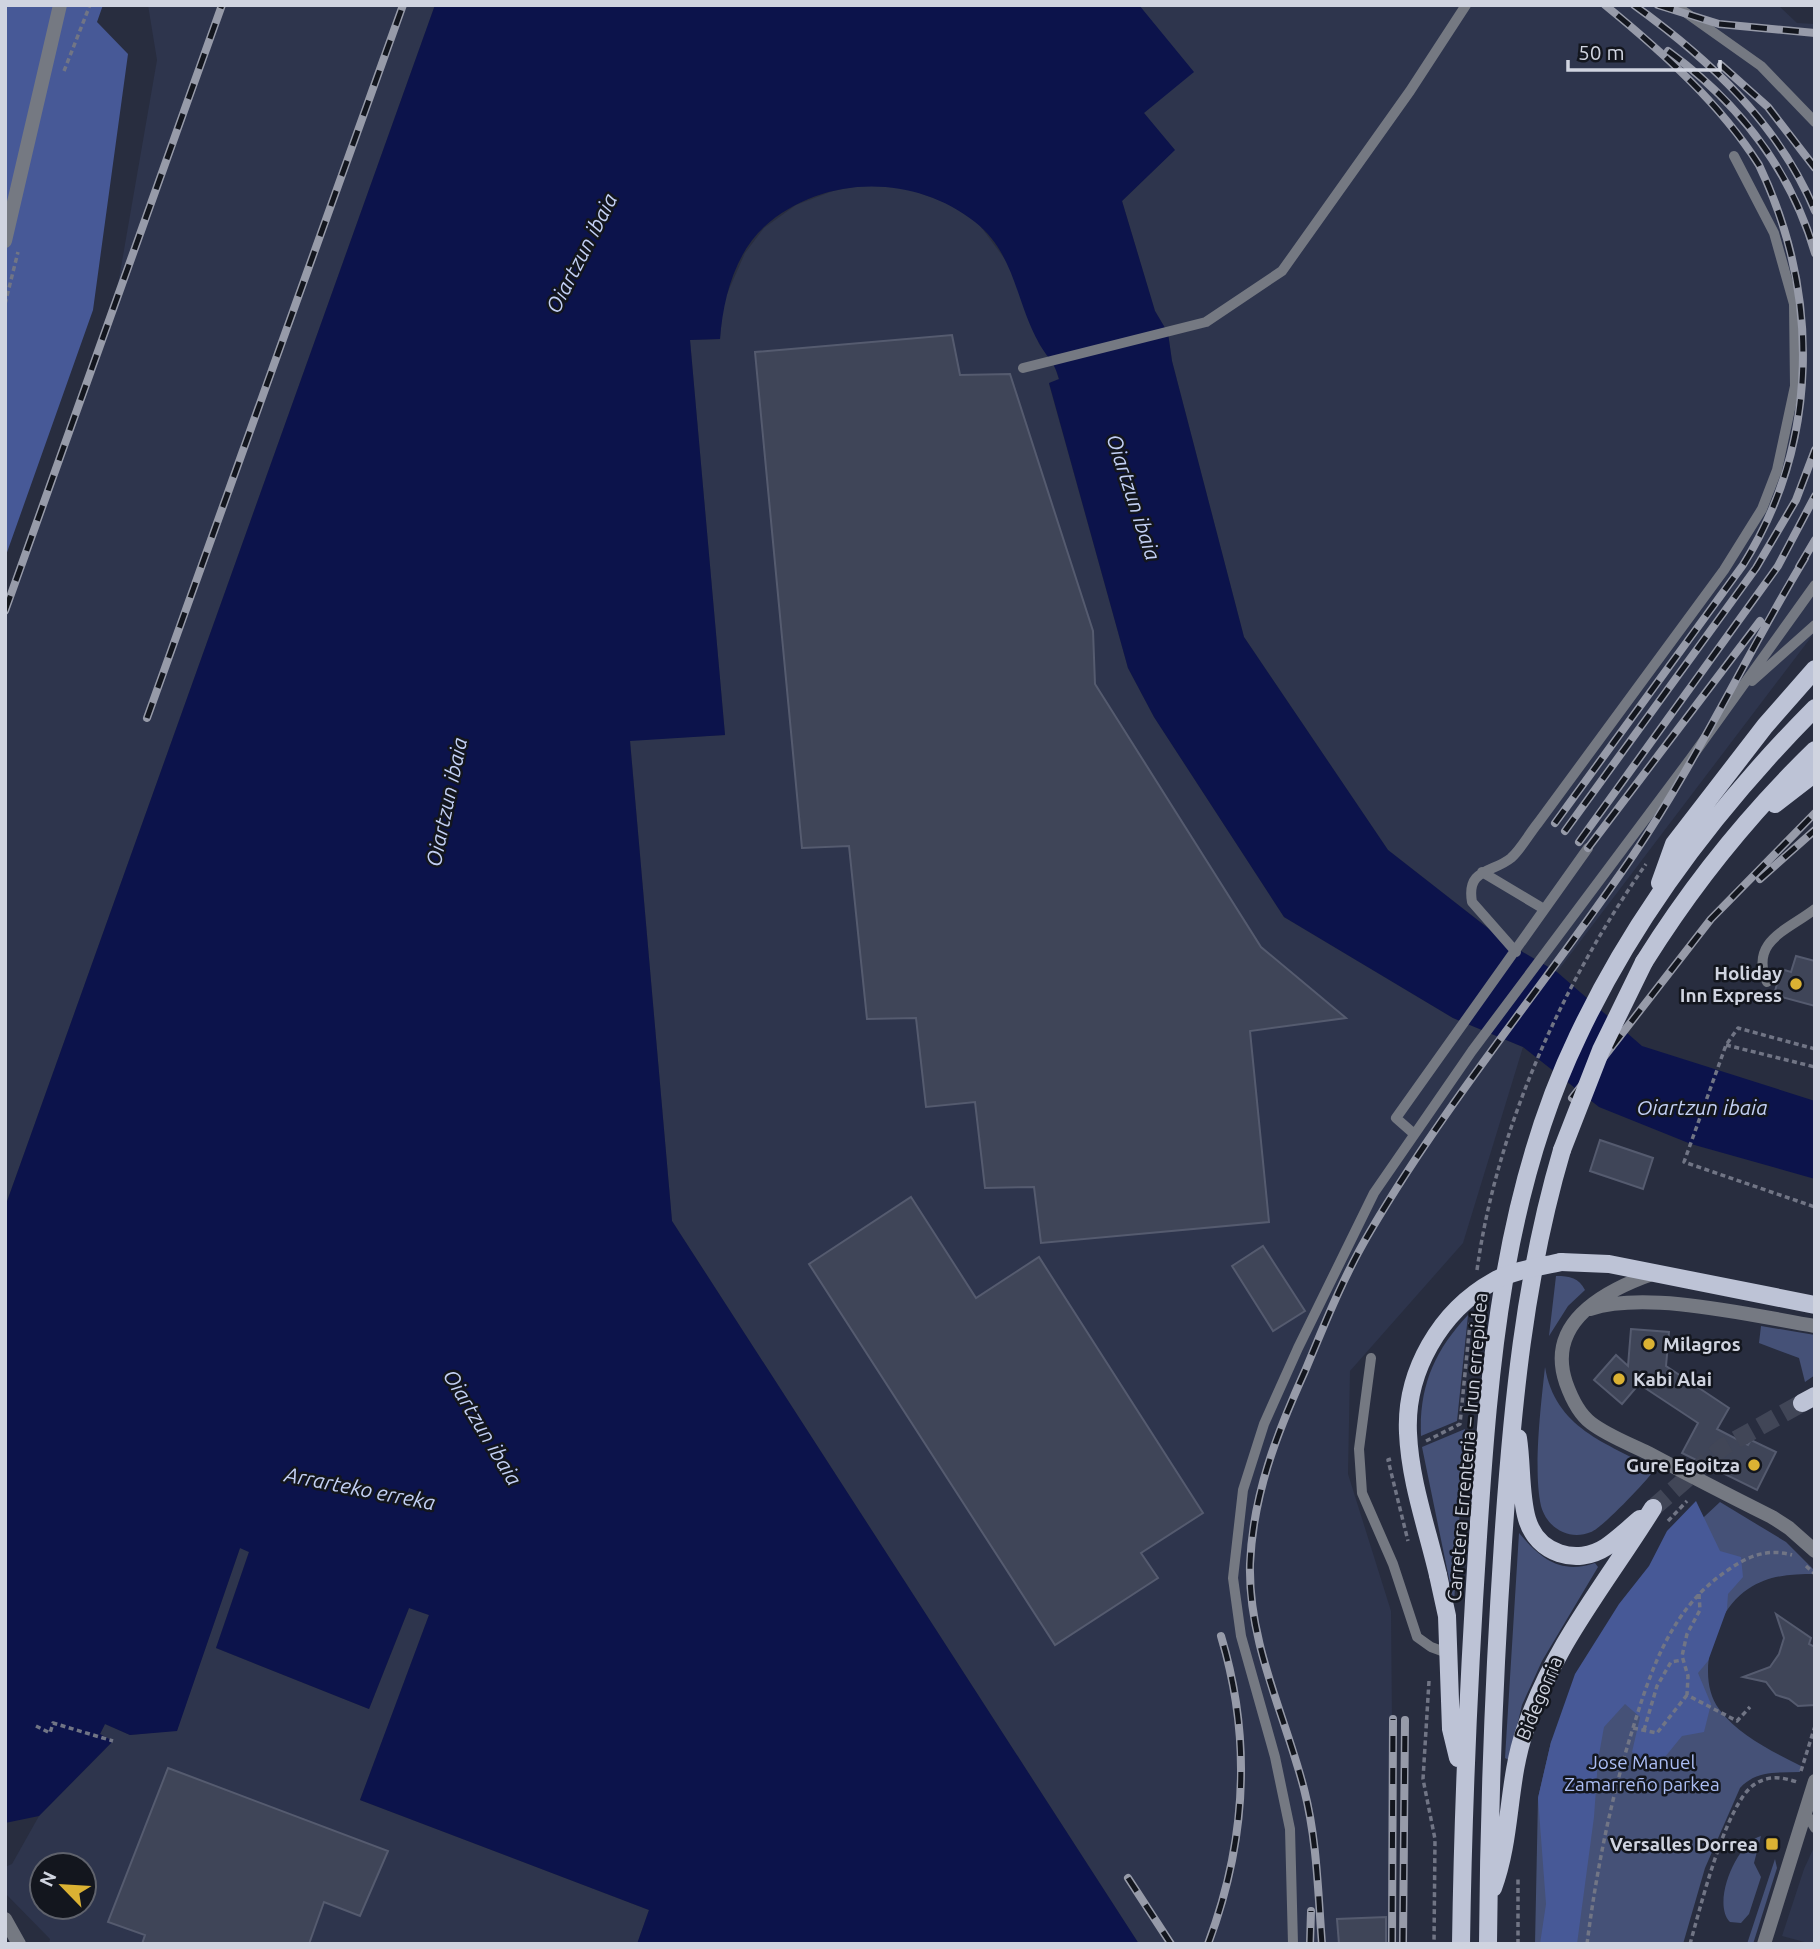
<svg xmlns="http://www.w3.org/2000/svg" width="1820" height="1949" font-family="Ubuntu,sans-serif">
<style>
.built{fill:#2e354d;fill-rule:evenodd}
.green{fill:#455177}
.forest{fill:#475997}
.water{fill:#0c134b}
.building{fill:#3f4558;stroke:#555b6f;stroke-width:2}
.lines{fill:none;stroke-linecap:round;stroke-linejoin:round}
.primary-tunnel{stroke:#414657;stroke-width:18;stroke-dasharray:18 9;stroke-linecap:butt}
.path{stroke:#717585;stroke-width:3.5;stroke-dasharray:5 3.5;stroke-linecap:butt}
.service{stroke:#757982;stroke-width:10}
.minor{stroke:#757982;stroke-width:14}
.tertiary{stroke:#757982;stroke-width:14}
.primary{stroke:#bdc3d6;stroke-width:18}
.rail-casing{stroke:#979ba9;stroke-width:8}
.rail{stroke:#13161e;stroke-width:5;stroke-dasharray:16;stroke-linecap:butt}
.primary-bridge{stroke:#bdc3d6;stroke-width:18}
.poi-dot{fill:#dbb233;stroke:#13161e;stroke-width:2.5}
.labels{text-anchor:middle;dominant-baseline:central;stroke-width:5;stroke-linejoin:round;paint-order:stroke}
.poi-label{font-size:19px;font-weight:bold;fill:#d0d4e0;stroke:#13161e;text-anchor:end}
.street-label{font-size:19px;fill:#d0d4e0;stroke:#13161e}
.park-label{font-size:19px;fill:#acbef4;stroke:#13161e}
.water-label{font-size:21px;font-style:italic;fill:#c3d0f4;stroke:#13161e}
</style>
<rect width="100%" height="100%" fill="#282d3f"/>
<!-- built -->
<path class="built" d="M148,5h287l-430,1202v-599l111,-312 41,-236z
M1139,5h639l19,18 18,1v608l-258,340 -50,-29 -119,-93 -144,-213 -72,-276 -4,-28 -13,-22 -33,-110 52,-51 -30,-37z
M868,184l38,4 41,15 31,20 32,43 29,78 14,16 6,20 -10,4 79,284 26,49 130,200 169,101 70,29 -60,196 -113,128 -2,103 43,137 3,333h-255l-467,-723 -42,-481 95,-5 -35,-395 30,-1 3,-36 22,-50 19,-25 32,-23 37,-14z
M240,1548l9,4 -33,96 153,61 40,-101 20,7 -69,185 289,110 -12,34h-588l1,-5 -45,-46v-26l7,-3 27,-48 73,-74 -12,-8 5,-10 25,11 47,-5zM42,1865h42v42h-42z
M1815,1845v99h-3l-30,-8 22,-67z"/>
<!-- green -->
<path class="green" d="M1556,1276c14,0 23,2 29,14l-17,16 -19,30z
M1468,1315l-11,106 -36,15c-2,-49 13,-85 47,-121z
M1761,1326l54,9v40l-10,7 -6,-24 -40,-15z
M1545,1367c10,61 61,76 110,102 -7,11 -54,60 -64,63 -22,9 -44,-4 -50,-26 -8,-36 0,-102 4,-139z
M1465,1429l-11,174 -32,-156z
M1720,1502l66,40 29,29v3c-24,0 -46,1 -67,15 -33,21 -54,86 -29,120 20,27 53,42 82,57l-1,6c-22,1 -44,-2 -60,16l-35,80 -22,76h-148l3,-146 13,-56 122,-196z
M1519,1533c21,25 41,42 76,30l3,4 -56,94 -20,44 -13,55 -4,-2z
M1761,1836l-7,27 7,14 -12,37 -8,9 -11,-1c-19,-19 7,-80 31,-86z
M1775,1859l2,9 -24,76h-6z"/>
<!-- forest -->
<path class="forest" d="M5,5h98l-6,17 31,32 -35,256 -88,248z
M1696,1501l24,50 21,6 2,20 -15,17 -1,15 -19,52 -10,12 13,31 -7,28 -22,4 -17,21 -18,7 -15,-12 8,-35 -15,-13 -21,23 -6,33 -4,57 -17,127h-37l6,-40 -8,-106 13,-56 24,-68 44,-70 30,-38 18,-35z"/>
<!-- water -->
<path class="water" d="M435,5h704l55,67 -50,41 31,37 -53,51 33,110 13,22 4,28 72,276 144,213 119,93 50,29 85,74 173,55v78l-124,-35 -92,-37 -76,-60 -70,-29 -169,-101 -130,-200 -26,-49 -79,-285 10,-4c-6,-21 -11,-19 -20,-36 -23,-40 -24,-90 -64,-121 -61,-48 -152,-48 -211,5 -30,28 -41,73 -44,112l-30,1 35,395 -95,6 42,480 467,723h-502l12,-34 -289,-110 69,-185 -20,-7 -40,101 -153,-61 33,-96 -9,-4 -63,183 -47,4 -25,-11 -5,10 13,7 -74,75 -34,7v-616z"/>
<!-- building -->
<path class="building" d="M952,335l8,40 50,-1 83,257 2,53 166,263 85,71 -96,13 19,191 -228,21 -7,-56 -49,1 -10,-86 -49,5 -10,-89 -49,1 -18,-173 -47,2 -47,-496z
M1796,956l19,5v45l-41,-11 7,-26 10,3z
M1600,1140l53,18 -10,31 -53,-18z
M911,1197l65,101 63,-41 164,256 -62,40 17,25 -103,67 -246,-381z
M1263,1246l42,65 -32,20 -41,-65z
M1631,1329l38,3 -3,34 63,42 -12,21 31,16 3,-5 25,12 -19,38 -75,-37 16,-30 -59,-39 -17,20 -28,-24 22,-25 12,11z
M1776,1614l35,24 -2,6 6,3v58l-17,1 -9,-7 -13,-4 -10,-13 -23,-5 27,-10 9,-13 5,-16z
M168,1768l220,83 -28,65 -36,-14 -15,42h-167l3,-9 -37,-13z
M1386,1917v27h-47l-2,-25z"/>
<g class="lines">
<!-- primary-tunnel -->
<path class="primary-tunnel" d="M1653,1508l70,-61 79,-44"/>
<!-- path -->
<path class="path" d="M64,71l26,-66
M5,304l13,-52
M1726,1045l89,22
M1815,1049l-77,-21 -12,17 -42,117 131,45
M1477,1270c20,-144 86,-287 169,-406
M1426,1441l34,-17 10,-101
M1391,1459l-3,1 20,81
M1668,1521l19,-20
M1806,1566l9,8
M1699,1594l1,16 -13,24 -5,22 6,20 -1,19 50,26 13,-14
M1429,1681l-6,98 12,60 -1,105
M36,1726l14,7 3,-10 60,18
M1633,1728l24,5 30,-38
M1644,1730l13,-44 14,-24 11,-2
M1801,1771l14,-45
M1518,1944v-68
M1587,1944c9,-70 22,-136 42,-203 20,-65 39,-131 99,-171 20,-14 40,-22 64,-15
M1690,1944c10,-35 36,-142 65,-160 14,-9 27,-7 42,-2"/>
<!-- service -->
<path class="service" d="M1675,5l86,61 54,56
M1023,368l183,-46 76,-51 128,-180 56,-86
M1752,681l63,-56
M1482,872l62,37
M1516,952l-44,-50c-6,-34 21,-29 39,-44 10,-9 18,-24 27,-35l186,-253 38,-61 15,-39 18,-84 -1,-82 -20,-71 -40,-77
M1767,982c-18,-41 21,-52 48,-73
M1413,1133l-17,-15 192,-270
M1371,1358l-12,91 3,44 31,71 24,73 14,10 19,7
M1805,1812l10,16
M1293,1944l-3,-115 -15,-72 -34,-121 -8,-58 10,-88 21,-66 34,-76 76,-155 98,-142 219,-293 124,-173"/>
<!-- minor -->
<path class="minor" d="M1655,1273c-49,17 -110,48 -89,110 5,14 13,31 25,40 17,13 39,21 57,30 41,22 82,43 124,64l17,11 26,23
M1590,1309c58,-19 164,7 225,17
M5,1919l14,25
M1764,1944l51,-163"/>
<!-- tertiary -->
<path class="tertiary" d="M5,241l55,-236"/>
<!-- primary -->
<path class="primary" d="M1775,804l40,-31
M1660,883l14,-39 91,-118 50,-57
M1644,962c48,-77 106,-149 171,-212
M1561,1262l48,2 206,41
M1802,1403l13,-7
M1518,1438c4,26 2,57 9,81 10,35 50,47 79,28 12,-8 23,-19 34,-28
M1438,1575l9,41 4,113 7,29
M1493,1888c19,-51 14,-106 32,-158 28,-84 82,-148 128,-222
M1461,1944c2,-136 8,-271 17,-407 11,-170 25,-345 100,-501 58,-123 141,-231 237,-328
M1488,1944c1,-135 6,-268 15,-402 9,-133 21,-264 59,-392"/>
<defs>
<path id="rail" d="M1634,5c76,55 144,118 181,206
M1658,5l61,19 96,9
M1668,51c71,52 122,117 147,202
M1721,65l47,42 47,61
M1799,567l16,-27
M5,611l217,-606
M147,718l256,-713
M1555,823l188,-258c77,-123 77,-272 16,-400 -39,-62 -98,-114 -154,-160
M1565,831l191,-263 40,-68 19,-50
M1579,842l199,-276 37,-70
M1588,848l172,-227
M1760,879l55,-49
M1572,1098l139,-179 104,-106
M1128,1878l43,66
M1208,1944c38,-101 44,-205 13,-308
M1310,1944l1,-33
M1322,1944c-4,-51 -5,-105 -18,-155 -19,-74 -56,-146 -54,-225 3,-70 27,-131 55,-193 20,-48 39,-96 66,-141 77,-131 177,-249 263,-376 63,-93 112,-199 171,-296
M1392,1944l1,-225
M1403,1944l2,-224"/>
</defs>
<!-- rail casing -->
<use href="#rail" class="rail-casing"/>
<!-- rail -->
<use href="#rail" class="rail"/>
<!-- primary-bridge -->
<path class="primary-bridge" d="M1562,1150l39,-100 43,-88
M1438,1575c-11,-47 -28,-94 -30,-142 -3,-61 32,-122 86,-152 20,-11 45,-14 67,-19"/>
</g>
<!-- markers -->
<g class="poi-dot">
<circle cx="1796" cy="984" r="7"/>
<circle cx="1649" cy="1344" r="7"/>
<circle cx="1619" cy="1379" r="7"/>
<circle cx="1754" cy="1465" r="7"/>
<rect x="1765" y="1837" width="14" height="14" rx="3.5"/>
</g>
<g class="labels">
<!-- poi labels -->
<g class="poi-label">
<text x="1782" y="973">Holiday<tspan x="1782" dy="22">Inn Express</tspan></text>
<text x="1663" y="1344" text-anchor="start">Milagros</text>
<text x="1633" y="1379" text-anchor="start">Kabi Alai</text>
<text x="1740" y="1465">Gure Egoitza</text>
<text x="1758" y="1844">Versalles Dorrea</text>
</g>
<!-- street labels -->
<g class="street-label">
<text transform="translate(1467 1447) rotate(-85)">Carretera Errenteria – Irun errepidea</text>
<text transform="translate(1539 1698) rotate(-67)">Bidegorria</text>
</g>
<!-- park labels -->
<g class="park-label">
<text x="1642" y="1762">Jose Manuel<tspan x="1642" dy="22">Zamarreño parkea</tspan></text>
</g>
<!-- water labels -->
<g class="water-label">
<text transform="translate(581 253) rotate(-63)">Oiartzun ibaia</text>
<text transform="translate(1134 497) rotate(72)">Oiartzun ibaia</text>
<text transform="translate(446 802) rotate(-78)">Oiartzun ibaia</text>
<text x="1702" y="1107">Oiartzun ibaia</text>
<text transform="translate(483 1427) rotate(59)">Oiartzun ibaia</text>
<text transform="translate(360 1488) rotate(11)">Arrarteko erreka</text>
</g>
</g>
<!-- border -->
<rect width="1820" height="1949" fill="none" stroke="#d0d4e0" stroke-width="14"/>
<!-- north arrow -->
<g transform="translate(63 1886) rotate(295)"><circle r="33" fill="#13161e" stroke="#5f626c" stroke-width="2"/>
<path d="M0-5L12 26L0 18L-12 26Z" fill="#dbb233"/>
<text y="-10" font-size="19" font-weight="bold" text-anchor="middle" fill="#d0d4e0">N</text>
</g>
<!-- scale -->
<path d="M1568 60v10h152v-10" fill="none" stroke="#d0d4e0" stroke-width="3.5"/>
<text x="1578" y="60" font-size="21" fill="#d0d4e0" stroke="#13161e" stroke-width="5" paint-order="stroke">50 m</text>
</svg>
